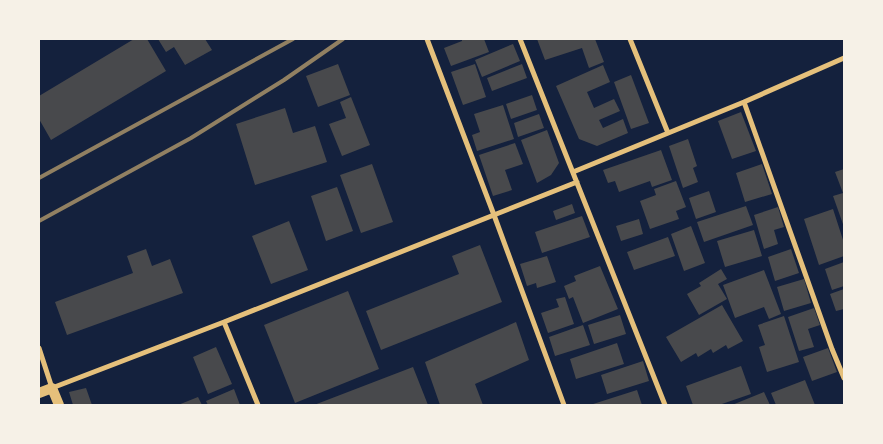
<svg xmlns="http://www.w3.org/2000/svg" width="883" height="444" font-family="'Public Sans',sans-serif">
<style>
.building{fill:#48494c}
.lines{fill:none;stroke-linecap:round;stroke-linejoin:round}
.minor{stroke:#e5c07b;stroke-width:5}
.secondary{stroke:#e5c07b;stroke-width:10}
.rail{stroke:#918062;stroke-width:4}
</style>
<rect width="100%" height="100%" fill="#14213d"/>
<!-- building -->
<path class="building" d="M134,39h13l19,32 -115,69 -12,-21v-23z
M158,39h47l7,11 -27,15 -11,-18 -8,5z
M462,39h22l5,13 -38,14 -7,-18 18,-7z
M537,39h58l9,23 -15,6 -7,-20 -37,12z
M513,44l7,17 -38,16 -7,-17z
M338,64l12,31 -32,12 -12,-31z
M475,64l11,33 -23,8 -12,-33z
M522,64l5,14 -35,13 -5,-13z
M603,65l7,17 -23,10 7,16 20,-9 6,12 -21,9 4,8 20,-9 5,14 -31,13 -18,-7 -23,-53z
M631,75l18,48 -18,6 -17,-47z
M532,95l5,15 -26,9 -5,-15z
M351,97l19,48 -28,11 -13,-32 17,-6 -6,-16z
M503,105l11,34 -37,12 -5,-16 8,-3 -6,-18z
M285,108l8,25 22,-7 12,36 -72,23 -19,-61z
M741,112l15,39 -24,8 -14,-38z
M539,114l5,14 -26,9 -4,-14z
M547,130l12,33 -8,12 -14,8 -16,-43z
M688,139l9,27 -4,2 5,14 -15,6 -14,-42z
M515,143l8,21 -18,6 7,20 -19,6 -14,-41z
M661,150l11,30 -20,7 -2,-6 -31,11 -4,-11 -7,2 -5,-13z
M372,164l21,58 -32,11 -21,-58z
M762,164l10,30 -27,8 -9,-29z
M844,169v58l-11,-31 10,-3 -8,-21z
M676,181l10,26 -10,4 3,8 -29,10 -10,-28 16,-6 -2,-6z
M337,187l16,44 -27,10 -15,-45z
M709,191l7,21 -20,7 -7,-21z
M572,204l3,9 -19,7 -3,-9z
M746,206l7,19 -49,17 -7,-20z
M778,207l6,20 -10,3 4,14 -14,5 -10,-34z
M833,209l11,34v13l-25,9 -15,-46z
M582,216l8,21 -48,16 -7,-21z
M639,219l4,15 -22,7 -5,-15z
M289,221l19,49 -37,14 -19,-48z
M691,226l14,37 -21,8 -13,-37z
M754,230l8,26 -37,11 -8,-26z
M668,237l7,19 -41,14 -7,-18z
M480,245l22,57 -121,48 -15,-39 93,-37 -7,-18z
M146,249l6,17 18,-7 13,34 -116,42 -12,-33 78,-29 -6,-17z
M791,249l8,24 -24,8 -7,-24z
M547,256l9,26 -19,6 -1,-5 -9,3 -7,-22z
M844,262v24l-12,4 -7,-21z
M600,266l18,43 -35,14 -10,-26 -4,2 -5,-13 12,-5 -2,-5z
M721,269l6,10 -9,5 9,15 -28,16 -12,-21 14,-8 -2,-3z
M764,270l17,44 -12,5 -5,-12 -29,11 -12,-33z
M804,279l7,24 -27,8 -7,-24z
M844,289v20l-8,2 -6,-17z
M348,291l31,78 -84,34 -31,-78z
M565,297l9,27 -26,9 -7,-20 18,-6 -3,-8z
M722,305l21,36 -15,8 -2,-4 -13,8 -2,-4 -13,8 -2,-4 -15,9 -15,-25z
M814,308l6,17 -12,4 6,18 -15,4 -11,-34z
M620,315l6,19 -32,10 -6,-19z
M784,316l15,46 -32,10 -8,-25 6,-2 -7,-20z
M516,322l13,38 -54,24 8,21h-43l-15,-43z
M583,325l7,20 -35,11 -6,-19z
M617,343l7,21 -48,15 -6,-20z
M216,347l16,37 -24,10 -15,-37z
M828,348l9,24 -25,9 -9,-24z
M643,361l6,20 -42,13 -6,-19z
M741,366l10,28 -32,11h-26l-7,-19z
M413,367l15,38h-114z
M805,380l10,25h-39l-5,-12z
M86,388l6,17h-19l-4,-13z
M234,389l6,16h-32l-2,-4z
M637,390l5,15h-52z
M764,392l6,13h-38z
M198,397l4,8h-24z"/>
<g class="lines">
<!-- minor -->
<path class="minor" d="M427,39l67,176 70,190
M520,39l145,366
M630,39l38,94
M744,102l88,247 12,29
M573,172l171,-70 100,-44
M224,322l34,83
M39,348l13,40 172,-66 353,-140"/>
<!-- secondary -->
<path class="secondary" d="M39,393l13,-5 7,17"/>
<!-- rail -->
<path class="rail" d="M39,178l254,-139
M39,221l152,-83 93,-58 59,-41"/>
</g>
<!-- border -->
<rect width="883" height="444" fill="none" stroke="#f6f1e7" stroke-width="80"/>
</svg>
